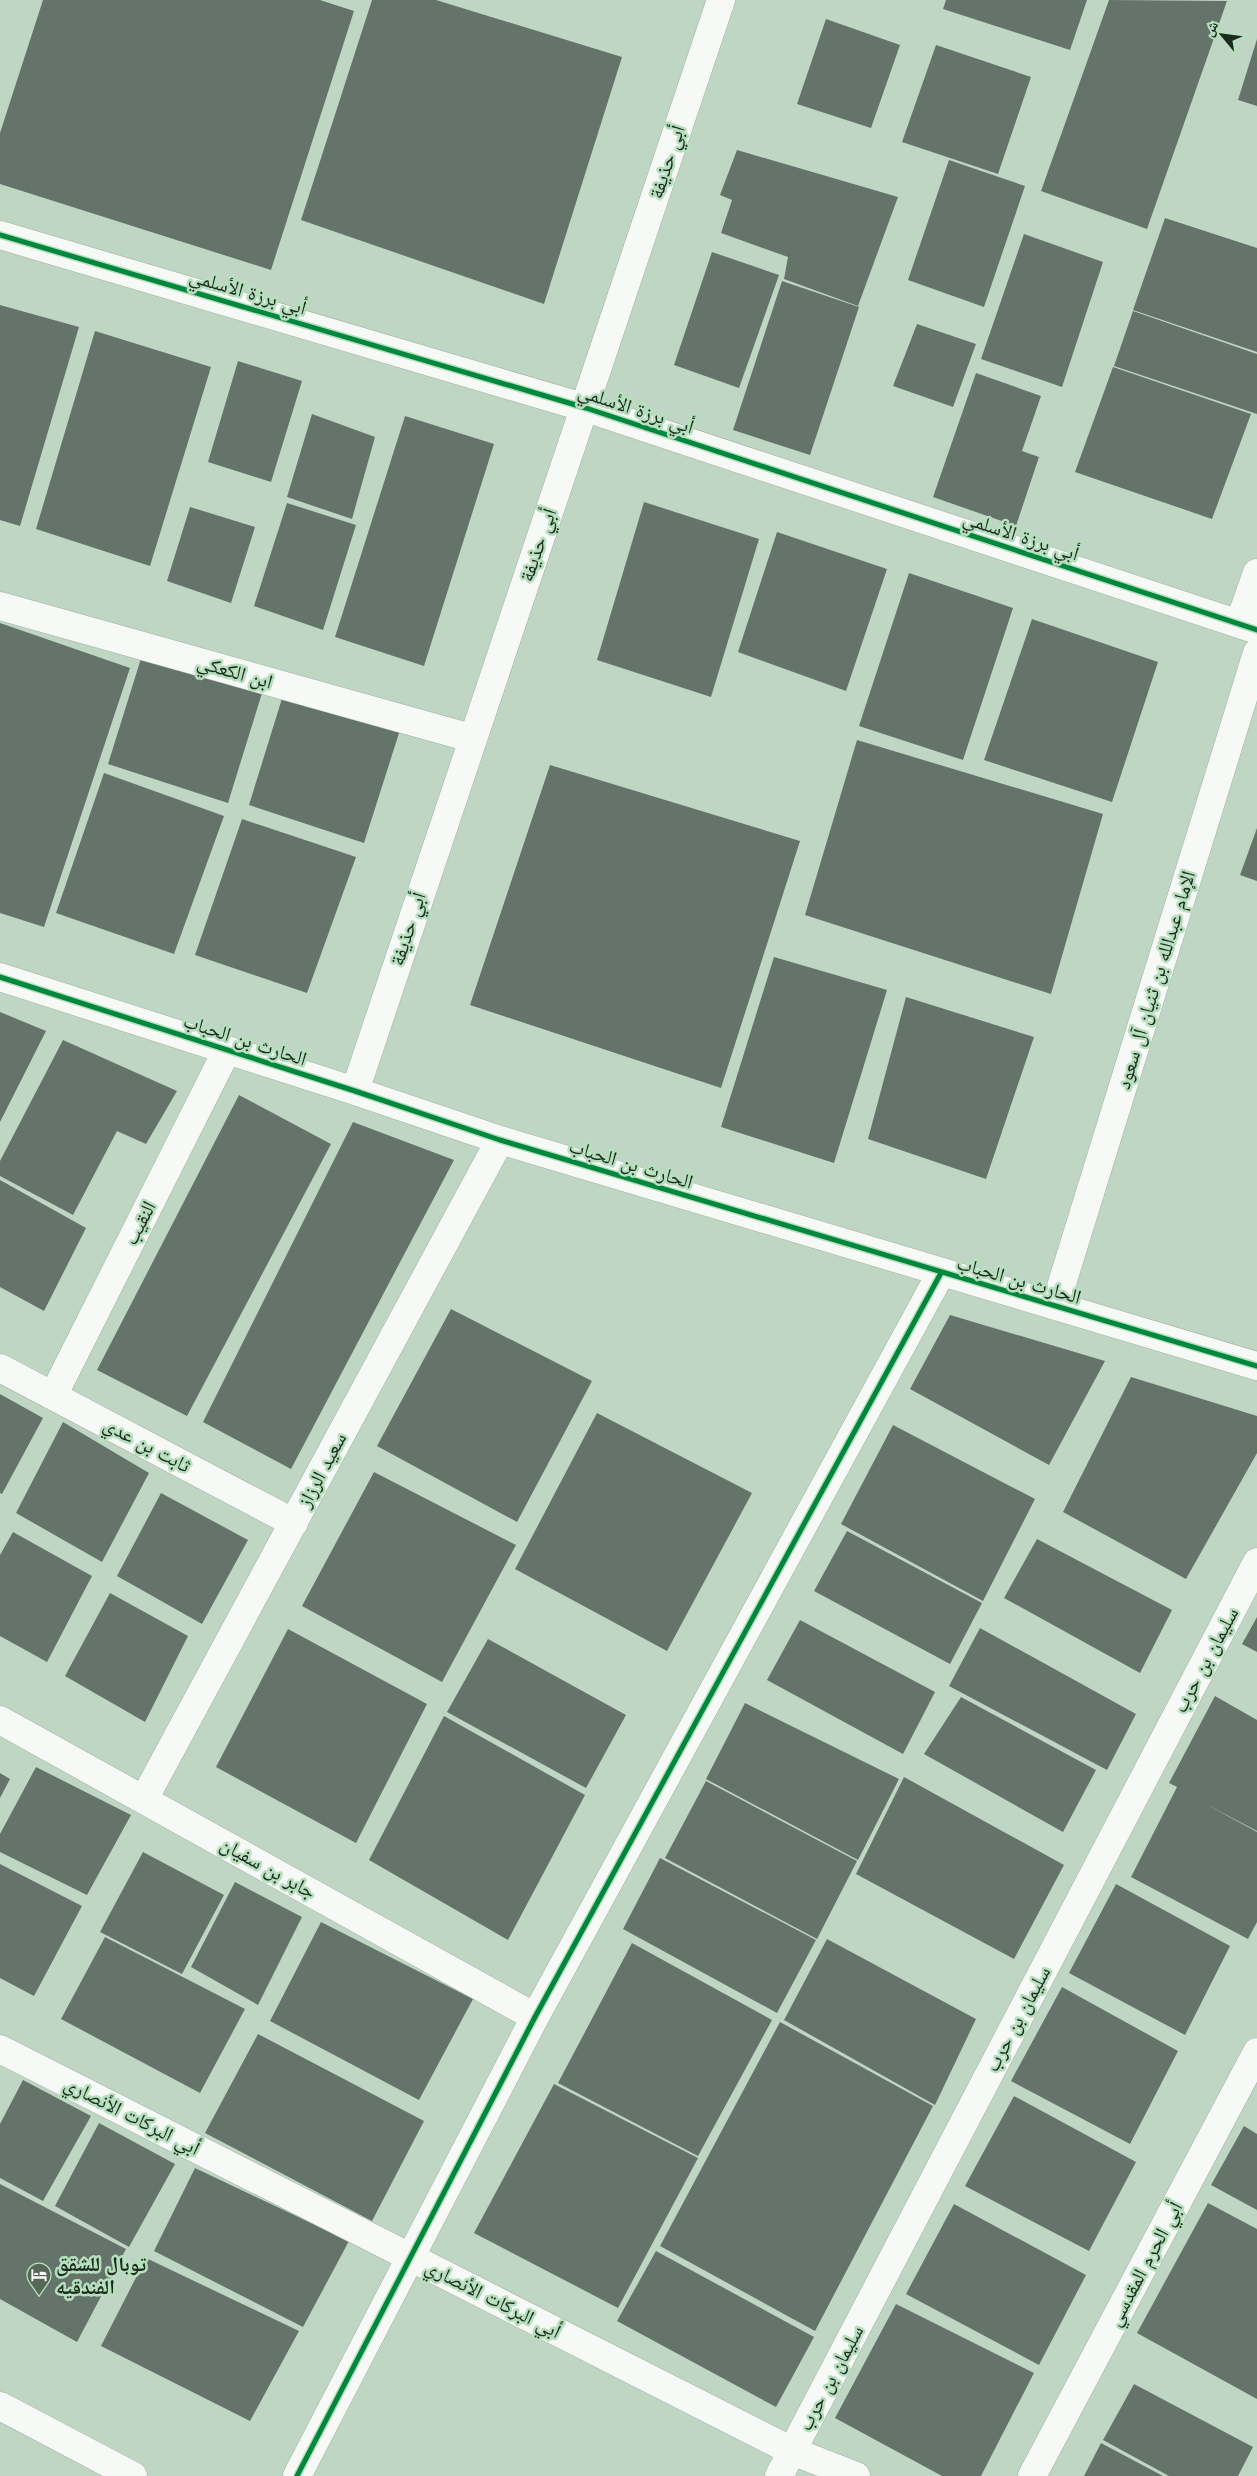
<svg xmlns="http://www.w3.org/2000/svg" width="1257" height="2476" font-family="Jost,'Noto Naskh Arabic',sans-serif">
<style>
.building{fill:#64746a}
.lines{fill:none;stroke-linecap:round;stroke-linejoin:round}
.street-casing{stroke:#a1b2a4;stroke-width:29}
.street{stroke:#f6f9f6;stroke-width:28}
.cycleway-casing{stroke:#b7dfbe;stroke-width:8}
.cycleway{stroke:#00873e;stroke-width:5}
.labels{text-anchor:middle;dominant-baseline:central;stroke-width:5;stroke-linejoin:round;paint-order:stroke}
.street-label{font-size:20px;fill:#1b2b1e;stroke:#b7dfbe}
.poi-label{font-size:20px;font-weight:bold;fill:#1b2b1e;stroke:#b7dfbe;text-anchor:start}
</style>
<rect width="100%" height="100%" fill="#c0d6c4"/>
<!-- building -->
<path class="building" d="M43,0h277l34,11 -83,259 -271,-86v-51z
M372,0h64l186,57 -78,247 -243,-84z
M946,0h141l-17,50 -127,-41z
M1109,0l118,1 -80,228 -106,-38z
M826,19l74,26 -29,83 -74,-24z
M1257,39v67l-19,-6z
M936,45l95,32 -33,97 -96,-32z
M737,150l161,47 -40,109 -74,-27 4,-22 -67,-24 11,-33 -12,-5z
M949,160l76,26 -41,121 -76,-27z
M1165,218l92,30v104l-124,-42z
M1024,234l79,28 -41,125 -81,-28z
M712,252l67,23 -40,113 -65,-23z
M782,281l77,26 -49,148 -77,-25z
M0,305l79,22 -59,199 -20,-6z
M1133,311l124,43v60l-143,-48z
M917,324l59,20 -23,63 -60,-21z
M95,331l116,36 -61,199 -114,-37z
M238,361l64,20 -31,101 -63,-20z
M1113,367l138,47 -39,105 -137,-47z
M976,373l65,23 -19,55 17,6 -23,69 -83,-29z
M312,414l63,23 -23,82 -65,-22z
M405,416l89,28 -70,222 -89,-29z
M644,502l115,37 -48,158 -114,-37z
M287,503l69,22 -33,105 -69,-24z
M190,507l65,20 -24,76 -64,-22z
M777,532l110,37 -41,122 -108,-39z
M909,573l104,35 -50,152 -104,-34z
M1032,619l126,43 -46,140 -128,-42z
M0,623l130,45 -86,259 -44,-14z
M143,652l119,41 -34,110 -120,-39z
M284,692l116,38 -36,113 -115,-38z
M857,740l246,74 -52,180 -246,-79z
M550,765l250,76 -79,247 -251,-83z
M104,773l120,43 -50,138 -118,-41z
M242,819l114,38 -49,136 -112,-38z
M1257,828v53l-17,-6z
M774,957l113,33 -53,173 -113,-36z
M906,997l128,40 -48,142 -118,-40z
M0,1012l46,19 -46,91z
M63,1040l114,51 -31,53 -29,-13 -44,84 -73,-39v-15z
M239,1095l92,49 -144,272 -90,-46z
M353,1122l101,38 -163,309 -88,-47z
M0,1180l86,48 -42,83 -44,-24z
M451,1309l141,72 -75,141 -140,-76z
M950,1315l155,46 -56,104 -139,-76z
M1131,1377l126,39v37l-71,126 -123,-67z
M0,1394l43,24 -41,76 -2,-1z
M597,1413l155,80 -85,158 -152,-82z
M63,1422l86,51 -47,89 -86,-49z
M893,1425l142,74 -52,102 -142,-77z
M374,1472l142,73 -74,137 -140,-76z
M161,1493l87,47 -46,84 -85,-48z
M847,1531l135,72 -32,61 -136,-73z
M13,1532l79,44 -45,86 -47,-26v-81z
M1037,1539l135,71 -32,63 -136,-75z
M110,1593l78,43 -43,86 -80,-46z
M1257,1617v35l-15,-8z
M800,1620l135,72 -32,62 -136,-74z
M980,1628l156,86 -29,56 -158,-84z
M288,1629l139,75 -71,139 -140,-76z
M488,1639l138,76 -40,73 -139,-76z
M1215,1696l42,24v111l-53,-28 53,29v90l-9,17 -117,-62 46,-90 -8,-4z
M961,1697l135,73 -33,62 -139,-78z
M745,1703l154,76 -41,81 -152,-81z
M444,1716l141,79 -77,145 -139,-80z
M36,1767l95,48 -44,80 -87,-43v-18z
M0,1773l10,6 -10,19z
M904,1777l160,88 -50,94 -158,-85z
M706,1781l151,80 -40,78 -152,-81z
M143,1852l81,43 -42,79 -82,-42z
M660,1858l156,82 -39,73 -154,-84z
M0,1864l82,42 -48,90 -34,-18z
M235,1882l67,35 -44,88 -67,-38z
M1116,1884l114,62 -45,89 -116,-62z
M321,1922l152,77 -54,101 -149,-79z
M105,1937l140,72 -45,84 -139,-74z
M827,1939l149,80 -41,86 -151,-85z
M632,1943l140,77 -74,136 -140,-73z
M1062,1987l116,64 -48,93 -119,-63z
M780,2022l153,84 -118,225 -155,-85z
M258,2034l166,87 -52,100 -167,-88z
M23,2080l68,36 -48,85 -43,-23v-54z
M554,2084l144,74 -80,150 -144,-75z
M1014,2096l122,66 -47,89 -124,-65z
M99,2123l76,41 -46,83 -74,-41z
M1244,2126l13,8v76l-46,-25z
M195,2168l154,73 -46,86 -149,-76z
M0,2184l126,65 -49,93 -77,-43z
M1208,2203l49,26v170l-120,-66z
M954,2204l132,71 -47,90 -133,-71z
M656,2251l158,86 -38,70 -159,-86z
M146,2258l153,73 -49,90 -149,-75z
M896,2304l138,69 -53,103h-39l-107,-58z
M1134,2384l119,63 -15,29h-69l-66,-36z
M1101,2443l62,33h-79z"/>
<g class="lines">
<defs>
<path id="street" d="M0,235l586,173 671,222
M0,606l471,132
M1239,624l18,-51
M0,977l355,114 145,49 757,226
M355,1091c120,-365 245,-727 366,-1091
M1055,1306l202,-653
M0,1368l294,155
M53,1396l174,-346
M0,1720l535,297
M144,1799l356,-659
M0,2049l792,402 64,25
M0,2406l133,70
M297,2476l238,-459 406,-744
M779,2476l478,-914
M1032,2476l225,-424"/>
</defs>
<!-- street casing -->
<use href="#street" class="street-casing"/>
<!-- street -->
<use href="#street" class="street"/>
<defs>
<path id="cycleway" d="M0,235l586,173 671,222
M0,977l355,114 145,49 757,226
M297,2476l238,-459 406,-744"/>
</defs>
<!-- cycleway casing -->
<use href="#cycleway" class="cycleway-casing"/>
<!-- cycleway -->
<use href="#cycleway" class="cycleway"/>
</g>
<!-- icons -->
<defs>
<symbol id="hotel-pin" viewBox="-11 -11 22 30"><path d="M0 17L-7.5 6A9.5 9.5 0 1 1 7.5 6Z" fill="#556758" stroke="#b7dfbe"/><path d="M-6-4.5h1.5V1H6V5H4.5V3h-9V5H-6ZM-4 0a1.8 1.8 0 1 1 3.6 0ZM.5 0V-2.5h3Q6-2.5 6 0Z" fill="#fff"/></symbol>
</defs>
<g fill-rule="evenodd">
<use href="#hotel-pin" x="25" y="2261" width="28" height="38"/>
</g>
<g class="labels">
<!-- street labels -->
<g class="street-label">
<text transform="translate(667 162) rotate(-72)">أبي حذيفة</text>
<text transform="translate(248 292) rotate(16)">أبي برزة الأسلمي</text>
<text transform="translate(636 409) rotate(18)">أبي برزة الأسلمي</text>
<text transform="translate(1021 536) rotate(18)">أبي برزة الأسلمي</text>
<text transform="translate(538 545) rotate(-71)">أبي حذيفة</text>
<text transform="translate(235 672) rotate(16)">ابن الكعكي</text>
<text transform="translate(408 929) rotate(-72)">أبي حذيفة</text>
<text transform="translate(1156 980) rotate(-73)">الإمام عبدالله بن ثنيان آل سعود</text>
<text transform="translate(245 1040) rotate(18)">الحارث بن الحباب</text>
<text transform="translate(631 1164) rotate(17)">الحارث بن الحباب</text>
<text transform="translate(140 1223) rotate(-63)">النقيب</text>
<text transform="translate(1019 1280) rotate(16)">الحارث بن الحباب</text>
<text transform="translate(147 1445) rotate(28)">ثابت بن عدي</text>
<text transform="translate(322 1470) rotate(-62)">سعيد الرزاز</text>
<text transform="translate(1206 1660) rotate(-62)">سليمان بن حرب</text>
<text transform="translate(268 1868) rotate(29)">جابر بن سفيان</text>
<text transform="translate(1018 2019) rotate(-62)">سليمان بن حرب</text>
<text transform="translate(132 2116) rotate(27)">أبي البركات الأنصاري</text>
<text transform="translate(1145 2264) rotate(-62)">أبي الحرم المقدسي</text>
<text transform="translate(493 2299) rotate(27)">أبي البركات الأنصاري</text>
<text transform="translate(831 2378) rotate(-62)">سليمان بن حرب</text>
</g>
<!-- poi labels -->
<g class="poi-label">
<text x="56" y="2264">توبال للشقق<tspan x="56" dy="23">الفندقيه</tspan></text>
</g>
</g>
<!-- north arrow -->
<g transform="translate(1222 35) rotate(299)" stroke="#b7dfbe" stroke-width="4" paint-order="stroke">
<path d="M0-4L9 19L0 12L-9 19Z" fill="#1b2b1e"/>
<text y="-8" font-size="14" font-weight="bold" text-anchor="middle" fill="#1b2b1e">ش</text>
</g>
</svg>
